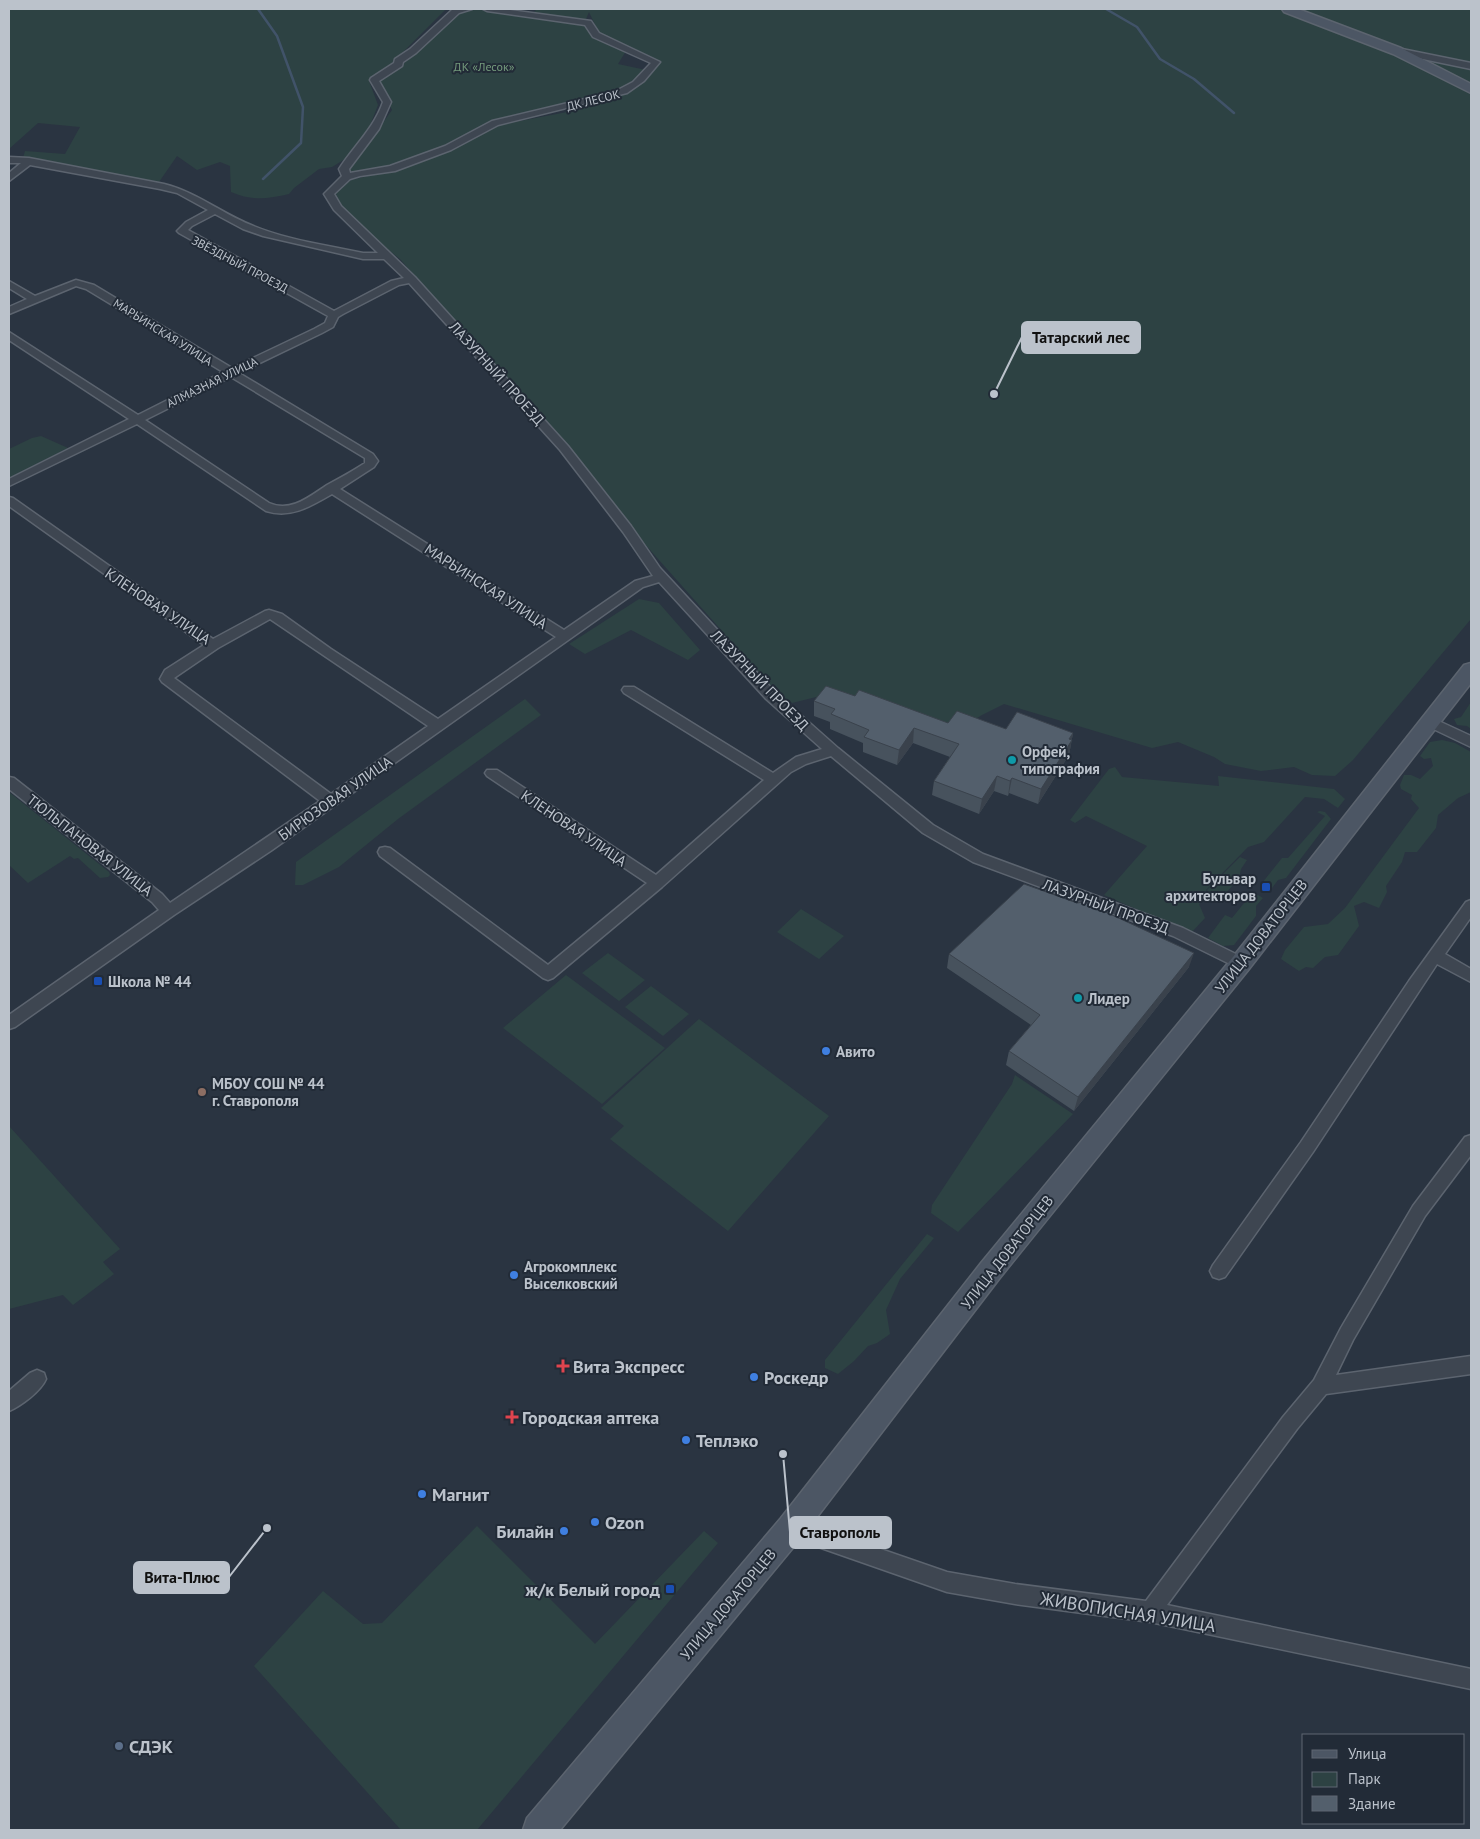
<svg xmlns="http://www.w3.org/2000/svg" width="1480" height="1839" font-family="'PT Sans',sans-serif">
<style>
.green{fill:#2d4243;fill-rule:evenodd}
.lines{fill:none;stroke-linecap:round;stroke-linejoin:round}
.stream{stroke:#415369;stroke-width:2.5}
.minor-casing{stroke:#5c646f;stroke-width:3}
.secondary-casing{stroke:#5c646f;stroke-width:3}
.minor{fill:#3e4651;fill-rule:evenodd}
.secondary{fill:#4c5664;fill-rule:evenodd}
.wall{fill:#47525d}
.shaded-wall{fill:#3a424c}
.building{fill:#535f6c;stroke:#3a424c}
.culture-dot{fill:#0f9aa8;stroke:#222b37;stroke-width:2}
.transit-dot{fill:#1a4fb4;stroke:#222b37;stroke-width:2}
.shop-dot{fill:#3f7fe0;stroke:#222b37;stroke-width:2}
.education-dot{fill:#8d6e63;stroke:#222b37;stroke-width:2}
.health-dot{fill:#e0444e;stroke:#222b37;stroke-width:2}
.service-dot{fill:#5c6f8a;stroke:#222b37;stroke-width:2}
.labels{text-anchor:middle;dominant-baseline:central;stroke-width:4;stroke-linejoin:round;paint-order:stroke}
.far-park-label{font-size:12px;fill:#749a7c;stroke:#222b37}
.far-street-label{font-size:12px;fill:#bbc2cb;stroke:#222b37}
.street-label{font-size:15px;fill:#bbc2cb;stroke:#222b37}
.poi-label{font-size:15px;font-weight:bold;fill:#bbc2cb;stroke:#222b37;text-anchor:start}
.near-poi-label{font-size:18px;font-weight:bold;fill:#bbc2cb;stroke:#222b37;text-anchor:start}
.near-street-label{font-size:18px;fill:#bbc2cb;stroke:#222b37}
.leader{fill:none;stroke:#bbc2cb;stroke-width:2}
.callout-dot{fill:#bbc2cb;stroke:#222b37;stroke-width:2}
.callout{fill:#bbc2cb;stroke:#bbc2cb;stroke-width:2}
.callout-label{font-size:16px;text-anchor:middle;font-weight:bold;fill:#111}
</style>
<rect width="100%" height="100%" fill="#2a3441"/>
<!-- green -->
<path class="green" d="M9,9h442h-5l-59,59 -18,13 9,24 -9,23 -19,28 -18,11 -13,2 -25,19 -5,6c-22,5 -37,7 -58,-2l-1,-26 -10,-4 -23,8 -20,-14 -18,26 -136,-24 2,-7 40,3 15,-27 -42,-4 -29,26z
M481,9l49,7 7,-7h934v610l-118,141 -18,16 -23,-1 -18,-8 -33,4 -36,-7 -11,-7 -36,-15 -26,6 -148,-44 -22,11 -16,10 -26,-3 -120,-26 -28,7 -14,-9 -135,-152 -242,-282c-19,-16 -61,-45 -66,-70l16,-10 39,-9 65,-24 44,-22 84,-16v-3l20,-10 -20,2 -4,4 -90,21 -44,24 -54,21 -34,4 -9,-1c12,-22 30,-40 44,-61l-14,-29 23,-15 59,-55zM589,12l10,21 25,15 36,14 -17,21 -13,5 16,-18 -28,-6 8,-13 -27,-13 -15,-14z
M41,436l27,12 -59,30v-29l23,-11z
M639,599l20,4 41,47 -12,10 -57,-30 -46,24 -16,-10z
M525,699l16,16 -143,104 -59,48 -36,18h-8l1,-23z
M1471,702v27l-4,-3 -10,-1 -3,-6 7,-2z
M1442,740l13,3 16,9v40l-13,6 -20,17 -2,13 -19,24h-12l-3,10 -16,24 1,6 -8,16 -15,-6 -10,4 5,20 -21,29 -13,2 -12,11 -7,-1 -7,4 -18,-12 4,-9 19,-23 24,-3 17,-16 74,-100 -8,-9 1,-4 -11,-6 -1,-4 4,-10h7l9,4 13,-13 -2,-8 -7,1 -4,-3 10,-14z
M1115,767l7,10 97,9 -1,-10 116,13 11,10 -7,9 -14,-9 -19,-2 -41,45 -16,5 -42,43 3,7 -10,7 6,14 -14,15 -87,-38 43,-49 -61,-30 -11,7 -5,-3 39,-51z
M9,792l100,80 1,3 -2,2 -8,1 -22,-20 -4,1 -4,-3 -42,27 -19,-18z
M1320,811l5,1 6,7 -45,59 -8,2 -6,8 -10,-5 20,-25h6l37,-42 -8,-4z
M1240,857l7,3 -6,9 -2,10 -18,19 -11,-2 -3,-6z
M1253,892l10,6 -7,8v10l-22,29 -11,1 -15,-8 17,-23 7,3z
M801,909l43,27 -25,23 -42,-27z
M608,953l37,27 -26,21 -37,-28z
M566,975l99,73 -63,56 -99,-76z
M651,986l38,28 -26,22 -38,-29z
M699,1019l130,97 -101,115 -118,-92 14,-13 -23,-18z
M1015,1075l58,39 -115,118 -27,-19 1,-8 80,-121z
M9,1126l111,123 -17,13 11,12 -41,31 -10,-10 -54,14z
M927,1234l7,4 -34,41 -14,31 4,24 -13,9 -9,3 -14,15 -16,13 -13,-6v-8z
M477,1526l118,118 109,-113 14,12 -241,287h-76l-147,-164 69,-75 40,33 19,-1z"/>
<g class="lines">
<!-- stream -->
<path class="stream" d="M258,9l19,27 26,71 -2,36 -38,36
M1106,9l31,18 23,32 34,20 40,34"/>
<defs>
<path id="minor" d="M453,9h19l-13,4 -43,40 -13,9 -1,4 -23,15 12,21 -12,27 -30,40 1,4 40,-7 55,-20 47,-25 122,-29 19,-10 18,-19 -58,-26 -8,-12 -98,-14 -4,-2h20l88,12 8,12 61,29 -16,19 -17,12 -129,32 -47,25 -56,21 -35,5 -10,3 -16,15 7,12 74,71 153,169 63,80 29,42 116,125 62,55 95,77 50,29 200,74 63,31 3,4 -3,4 -5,2 -5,-2 -63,-31 -200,-74 -50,-29 -92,-77 -25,8 -15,8 -129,115 -109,91 -5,2 -5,-2 -163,-122 -2,-4 2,-4 5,-1 5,1 158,117 99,-82 -160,-107 -2,-3 2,-3h10l159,105 108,-95 -140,-87 -2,-3 2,-3h10l139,86 23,-16 26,-8 -56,-50 -107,-117 -16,5 -371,263 -98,65 -159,112 -6,2v-14l150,-105 -7,-8 -143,-113v-12l5,1 148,116 8,9 150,-102 -158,-119 -2,-3 5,-9 39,-25 -195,-139v-9l4,1 200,141 52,-28 4,-1 13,4 49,35 107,70 118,-82 -224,-143c-21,12 -41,25 -66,17l-129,-87 -128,62v-7l120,-60 -120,-79v-8l129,83 85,-43 -137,-83 -10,-3 -67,28v-7l18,-8 -18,-11v-7l26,15 41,-16 18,5 138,83 82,-39 11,-6 3,-7 -149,-83 -2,-2 9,-9 22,-12 -31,-17 -17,-4 -130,-24 -21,16v-8l12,-10h-12v-6l20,1 135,26c32,8 57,29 87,41 35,15 75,20 112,28h15l-44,-43 -10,-16 18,-18 -3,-7c15,-23 35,-41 44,-67l-13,-22 1,-2 23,-15 1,-4 15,-10zM215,214l28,15 20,7 100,23h21l20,19 -13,3 -57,30 -146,-81 4,-4zM409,283l151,167 63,82 30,44 -18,5 -71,49 -224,-141 34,-22 4,-6 -5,-7 -134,-81 83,-40 11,-6 5,-10 5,-3 56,-29zM231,377l134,81v5c-12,8 -25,15 -38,22 -17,11 -36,28 -58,18l-124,-83zM270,619l158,107 -97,68 -157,-116 44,-30z
M1397,48l74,15v6l-77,-16 -1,-2z
M1430,717l41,19v11l-46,-22 -2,-3 2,-3z
M1471,900v17l-26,37 26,15v13l-34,-18 -124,188 -88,125 -6,2 -6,-2 -3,-6 3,-6 88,-123 108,-161 57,-79z
M1471,1135v20l-46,61 -72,124 -17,35 135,-19v18l-145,20 -29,35 -130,176 304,64v20l-321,-67 -135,-18 -68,-12 -163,-57 -3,-7 3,-7 7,-3 156,54 68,12 131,17 137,-184 31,-37 27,-52 72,-122 52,-69z
M37,1370l7,3 2,6c-5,12 -25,27 -37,32v-20l21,-18z"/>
<path id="secondary" d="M1282,9h16l103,39 70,36v9l-78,-39 -109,-42z
M1471,663v20l-222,286 -250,310 -198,259 -241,292h-37l4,-12 254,-300 200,-255 252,-306 231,-292z"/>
</defs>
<!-- minor casing -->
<use href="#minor" class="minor-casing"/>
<!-- secondary casing -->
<use href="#secondary" class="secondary-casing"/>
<!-- minor -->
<use href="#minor" class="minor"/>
<!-- secondary -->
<use href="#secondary" class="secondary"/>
</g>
<!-- wall -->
<path class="wall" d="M855,696l93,27 58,6 67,4 -4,22 -31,49 -29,-11 -1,3 -14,-5 -15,23 -47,-19 2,-14 16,-24 -37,-14 -16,22 -34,-13v-9l-33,-14v-7l-16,-6v-15z
M949,954l240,13 -115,144 -68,-46 3,-14 22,-26 -84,-57z"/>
<!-- shaded-wall -->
<path class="shaded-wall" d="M914,728l-1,15 -16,22 2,-15z
M1073,733l-4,22 -31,49 3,-15z
M997,776l-3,15 -15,23 3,-15z
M1012,778l-3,15 -1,3 2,-15z
M1194,953l-5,14 -115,144 4,-14z"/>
<!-- building -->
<path class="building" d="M826,686l29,10 4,-6 89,33 9,-12 49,18 11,-17 56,21 -4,6 3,1 -31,49 -29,-11 -2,3 -13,-5 -15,23 -48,-18 25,-37 -45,-16 -15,22 -35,-13 5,-7 -38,-16 4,-5 -21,-8z
M1024,884l53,19 7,-1 110,51 -116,144 -69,-46 31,-36 -91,-61z"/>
<!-- markers -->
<g class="culture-dot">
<circle cx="1012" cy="760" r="5"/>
<circle cx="1078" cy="998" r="5"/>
</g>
<g class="transit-dot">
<rect x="1261" y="882" width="10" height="10" rx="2.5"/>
<rect x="93" y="976" width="10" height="10" rx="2.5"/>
<rect x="665" y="1584" width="10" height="10" rx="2.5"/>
</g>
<g class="shop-dot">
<circle cx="826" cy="1051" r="5"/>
<circle cx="514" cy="1275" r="5"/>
<circle cx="754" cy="1377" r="5"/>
<circle cx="686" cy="1440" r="5"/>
<circle cx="422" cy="1494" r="5"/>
<circle cx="595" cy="1522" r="5"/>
<circle cx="564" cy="1531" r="5"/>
</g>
<circle class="education-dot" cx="202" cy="1092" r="5"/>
<g class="health-dot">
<path d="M560.5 1358.5h5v5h5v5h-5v5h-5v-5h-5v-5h5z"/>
<path d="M509.5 1409.5h5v5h5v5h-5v5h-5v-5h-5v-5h5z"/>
</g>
<circle class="service-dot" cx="119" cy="1746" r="5"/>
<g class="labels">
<!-- far-park labels -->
<g class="far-park-label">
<text x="484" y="66">ДК «Лесок»</text>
</g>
<!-- far-street labels -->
<g class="far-street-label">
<text transform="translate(593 100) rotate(-14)">ДК ЛЕСОК</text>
<text transform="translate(240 264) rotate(28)">ЗВЁЗДНЫЙ ПРОЕЗД</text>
<text transform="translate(163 332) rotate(32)">МАРЬИНСКАЯ УЛИЦА</text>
<text transform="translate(212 382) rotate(-26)">АЛМАЗНАЯ УЛИЦА</text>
</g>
<!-- street labels -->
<g class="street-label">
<text transform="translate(497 373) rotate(48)">ЛАЗУРНЫЙ ПРОЕЗД</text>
<text transform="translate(486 586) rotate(33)">МАРЬИНСКАЯ УЛИЦА</text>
<text transform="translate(158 606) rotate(34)">КЛЕНОВАЯ УЛИЦА</text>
<text transform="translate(760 680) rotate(46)">ЛАЗУРНЫЙ ПРОЕЗД</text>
<text transform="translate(335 798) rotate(-35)">БИРЮЗОВАЯ УЛИЦА</text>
<text transform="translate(574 828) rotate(34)">КЛЕНОВАЯ УЛИЦА</text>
<text transform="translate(90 845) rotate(38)">ТЮЛЬПАНОВАЯ УЛИЦА</text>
<text transform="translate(1106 906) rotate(20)">ЛАЗУРНЫЙ ПРОЕЗД</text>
<text transform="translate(1261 936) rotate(-52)">УЛИЦА ДОВАТОРЦЕВ</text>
<text transform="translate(1007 1252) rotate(-52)">УЛИЦА ДОВАТОРЦЕВ</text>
<text transform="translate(728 1604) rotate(-50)">УЛИЦА ДОВАТОРЦЕВ</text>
</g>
<!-- poi labels -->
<g class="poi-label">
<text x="1022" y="751">Орфей,<tspan x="1022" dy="17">типография</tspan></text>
<text x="1256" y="878" text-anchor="end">Бульвар<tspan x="1256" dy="17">архитекторов</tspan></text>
<text x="108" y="981">Школа № 44</text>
<text x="1088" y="998">Лидер</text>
<text x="836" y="1051">Авито</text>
<text x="212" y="1083">МБОУ СОШ № 44<tspan x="212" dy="17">г. Ставрополя</tspan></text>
<text x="524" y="1266">Агрокомплекс<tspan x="524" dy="17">Выселковский</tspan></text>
</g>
<!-- near-poi labels -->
<g class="near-poi-label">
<text x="573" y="1366">Вита Экспресс</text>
<text x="764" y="1377">Роскедр</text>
<text x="522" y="1417">Городская аптека</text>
<text x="696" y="1440">Теплэко</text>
<text x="432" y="1494">Магнит</text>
<text x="605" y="1522">Ozon</text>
<text x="554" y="1531" text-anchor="end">Билайн</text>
<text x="660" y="1589" text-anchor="end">ж/к Белый город</text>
<text x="129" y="1746">СДЭК</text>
</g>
<!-- near-street labels -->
<g class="near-street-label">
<text transform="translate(1128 1612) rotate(9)">ЖИВОПИСНАЯ УЛИЦА</text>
</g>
</g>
<!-- callouts -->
<path class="leader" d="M994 394L1022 337M783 1454L790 1532M267 1528L229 1577"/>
<g class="callout-dot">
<circle cx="994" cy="394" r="5"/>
<circle cx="783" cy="1454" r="5"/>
<circle cx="267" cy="1528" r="5"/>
</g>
<g class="callout">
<rect x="1022" y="322" width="118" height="31" rx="5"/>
<rect x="790" y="1517" width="101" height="31" rx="5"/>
<rect x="134" y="1562" width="95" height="31" rx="5"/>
</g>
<g class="callout-label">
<text x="1081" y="343">Татарский лес</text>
<text x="840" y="1538">Ставрополь</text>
<text x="182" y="1583">Вита-Плюс</text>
</g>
<!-- border -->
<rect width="1480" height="1839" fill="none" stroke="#bbc2cb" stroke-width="20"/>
<!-- legend -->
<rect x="1302" y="1734" width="162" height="90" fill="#222b37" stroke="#5f6772"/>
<rect x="1312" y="1750" width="25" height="8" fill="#4c5664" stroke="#5f6772"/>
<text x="1348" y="1759" font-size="15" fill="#bbc2cb">Улица</text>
<rect x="1312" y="1772" width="25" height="15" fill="#2d4243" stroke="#5f6772"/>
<text x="1348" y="1784" font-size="15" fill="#bbc2cb">Парк</text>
<rect x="1312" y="1796" width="25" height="15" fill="#535f6c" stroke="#5f6772"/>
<text x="1348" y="1809" font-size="15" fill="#bbc2cb">Здание</text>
</svg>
